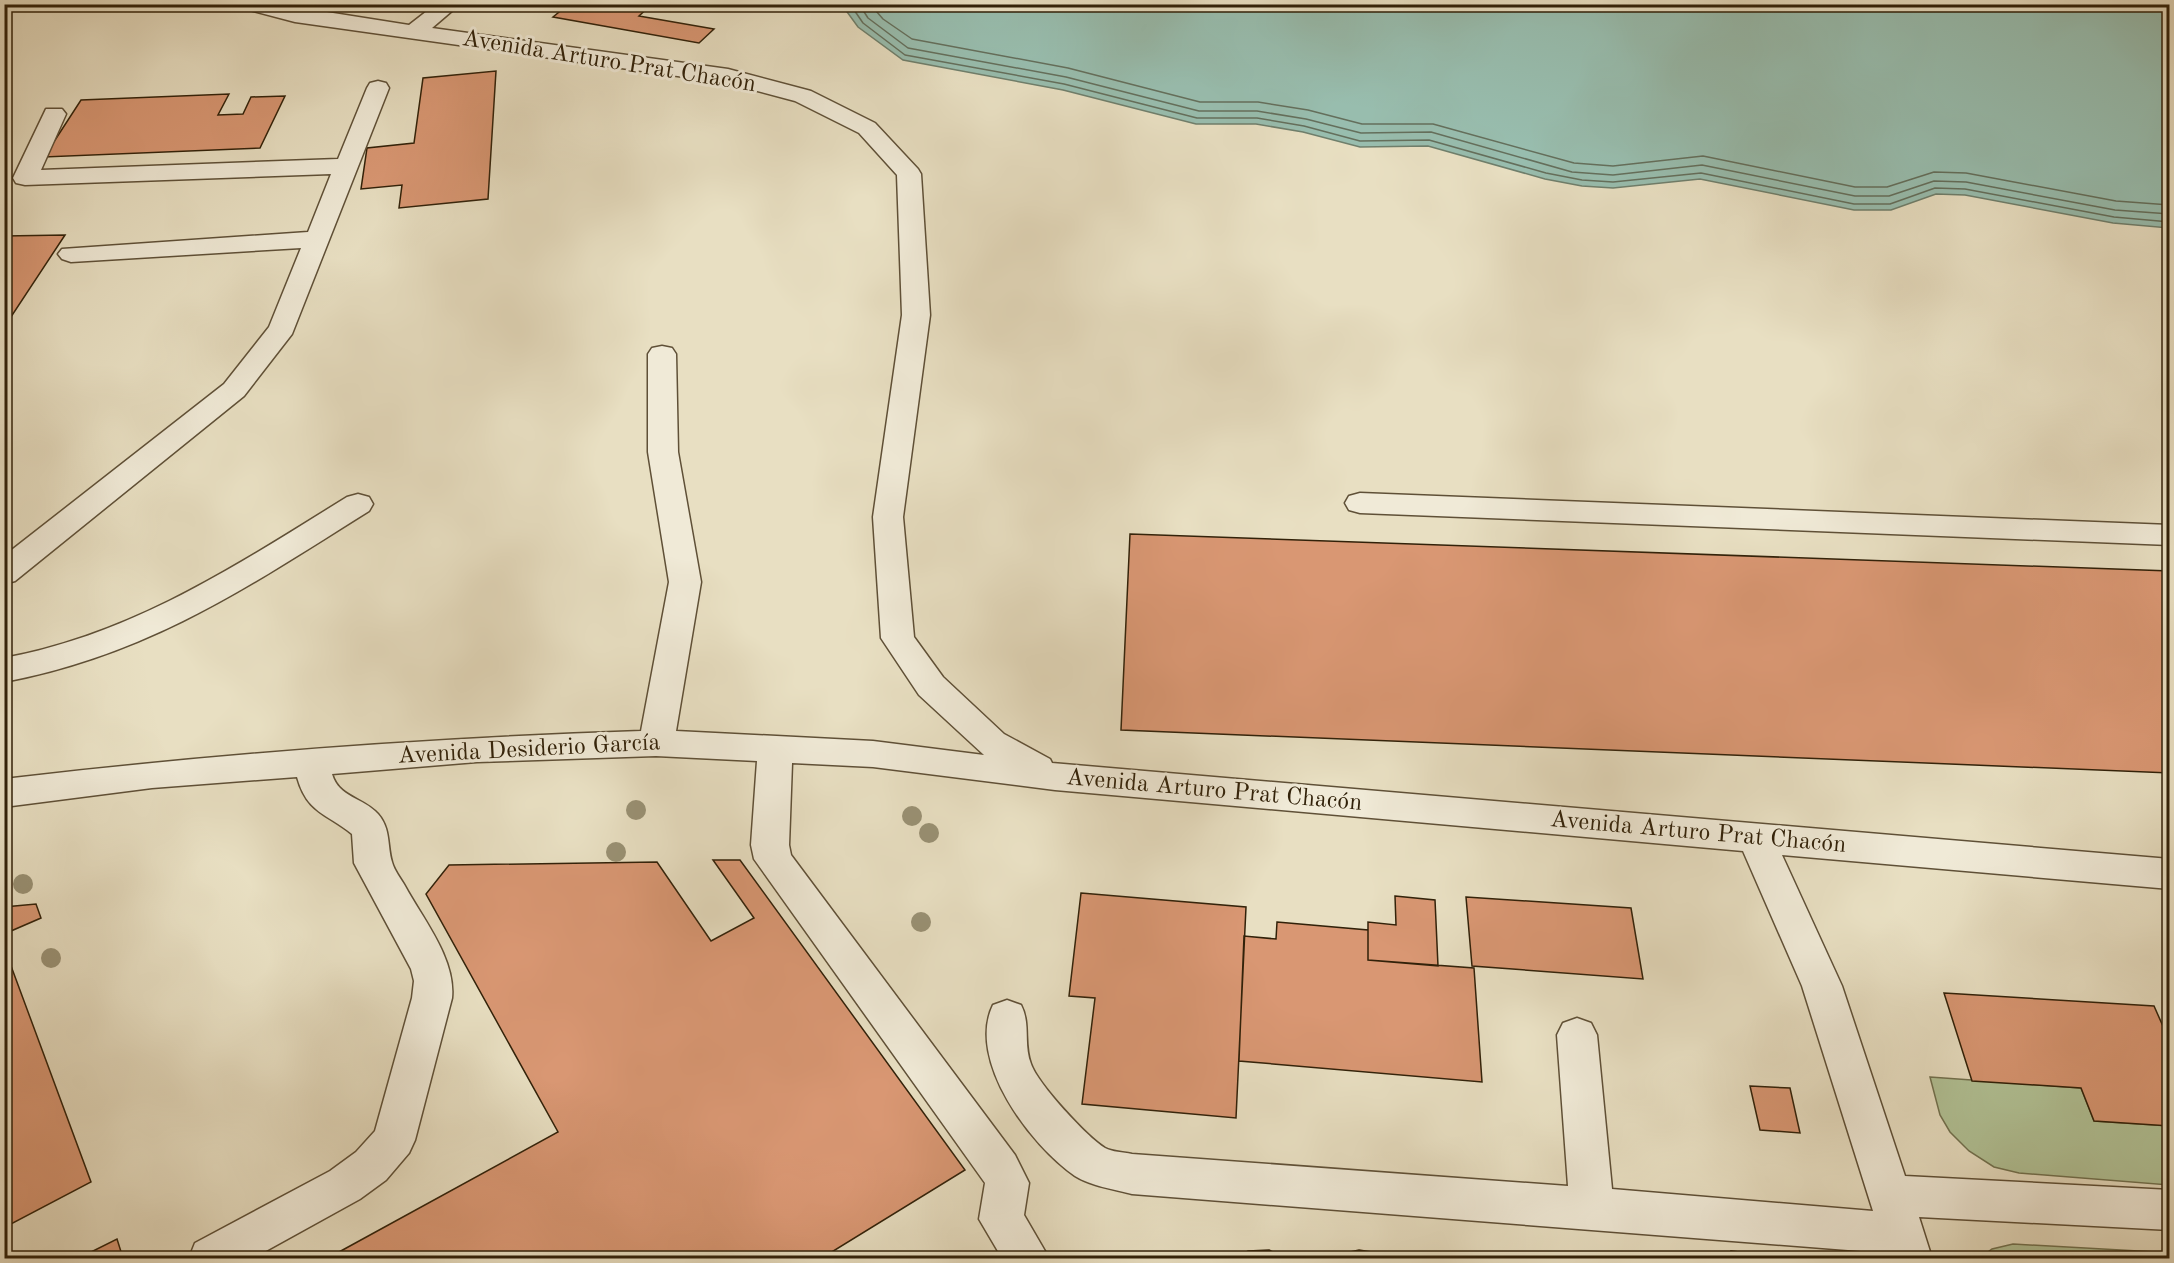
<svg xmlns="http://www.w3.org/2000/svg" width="2174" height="1263" font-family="'Old Standard TT',serif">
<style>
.green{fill:#b2c397;stroke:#727250;stroke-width:1.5}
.water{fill:#98bdae;stroke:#6f7f6c;stroke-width:1.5}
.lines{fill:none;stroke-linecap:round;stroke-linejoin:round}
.shore{stroke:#646f5c;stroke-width:1.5}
.building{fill:#d99773;stroke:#312109;stroke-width:1.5}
.minor-casing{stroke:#5f5037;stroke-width:3}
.minor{fill:#f0ead7;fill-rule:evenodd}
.tree{fill:#999174}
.labels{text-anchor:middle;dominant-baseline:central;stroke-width:6;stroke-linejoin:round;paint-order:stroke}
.street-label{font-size:24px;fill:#312109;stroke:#f0ead7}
</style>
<rect width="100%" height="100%" fill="#e8dfc2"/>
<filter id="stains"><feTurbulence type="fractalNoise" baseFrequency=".00333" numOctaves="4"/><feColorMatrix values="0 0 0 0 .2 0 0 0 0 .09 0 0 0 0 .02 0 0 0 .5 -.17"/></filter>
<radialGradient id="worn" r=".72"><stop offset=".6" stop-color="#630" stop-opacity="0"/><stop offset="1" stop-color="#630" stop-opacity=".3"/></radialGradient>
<!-- green -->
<path class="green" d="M1930,1077l151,11 13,33 75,5v59l-150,-12 -25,-6 -25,-16 -19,-19 -10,-17z
M2013,1244l143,8 6,6h-182l12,-9z"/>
<!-- water -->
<path class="water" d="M842,5h1327v223l-56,-5 -148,-28 -29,-1 -45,16h-37l-154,-31 -87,9 -31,-2 -37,-7 -117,-33 -68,1 -57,-15 -47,-8h-60l-133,-34 -160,-30 -45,-33z"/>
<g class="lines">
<!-- shore -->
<path class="shore" d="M850,4l13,19 42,32 159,29 133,34h60l47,8 56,15 69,-1 117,33 36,7 31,2 88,-9 153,31h36l45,-16 30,1 149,28 56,5
M859,4l9,14 40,30 158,29 133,34h58l49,8 55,14 70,-1 141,40 41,3 89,-10 153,31h34l45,-15 32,1 149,28 55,4
M870,4l13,15 29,20 156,29 132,34h58l50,8 54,14h71l141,39 39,3 90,-10 152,31h32l47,-15 32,1 150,28 54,4"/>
</g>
<!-- building -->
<path class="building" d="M569,4h83l-13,12 75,13 -15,14 -146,-26z
M496,71l-8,128 -89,9 3,-23 -41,4 6,-41 47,-5 9,-65z
M229,94l-11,21 25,-1 8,-17 34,-1 -25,52 -216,9 37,-57z
M65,235l-60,91h-1v-90z
M1130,534l1040,37v202l-1049,-43z
M713,860h27l225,310 -143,88h-494l230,-126 -132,-238 23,-29 208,-3 54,79 43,-23z
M1081,893l165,14 -10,211 -154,-14 13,-106 -26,-2z
M1395,896l40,4 3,66 -70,-6v-38l28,3z
M1466,897l165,11 12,71 -171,-13z
M36,904l5,14 -37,16v-27z
M1277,922l91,8v30l106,8 8,114 -243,-21 5,-125 32,3z
M4,947l87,235 -80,42 -7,-18z
M1944,993l210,13 12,27h4v93l-76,-5 -13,-33 -109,-7z
M1750,1086l40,2 10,45 -40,-3z
M117,1239l6,19h-44z
M1269,1250l17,8h-51l13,-7z
M1359,1250l19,3 8,5h-51l6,-4z
M1731,1251l62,7h-61z"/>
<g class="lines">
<defs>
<path id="minor" d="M239,4h37l133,21 27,-21h24l-28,24 296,41 83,22 64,32 43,46 3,5 9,141 -27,202 11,120 29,40 61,57 46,25 2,4 1118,96v30l-388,-34 60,131 63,190 265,14v40l-251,-13 13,41h-44l-2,-5 -754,-59c-19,-5 -41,-8 -57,-18 -44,-30 -109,-116 -82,-171l14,-5 14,5c10,19 2,39 10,59 7,20 56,73 74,84 7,4 18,4 27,6l436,32 -11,-151 6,-12 14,-5 14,5 6,12 15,154 261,22 -71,-225 -59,-135 -688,-61 -182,-23 -81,-4 -3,82 2,10 224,300 14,28 -5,32 25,43h-47l-23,-39 6,-36 -231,-324 -3,-14 6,-84 -101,-5 -179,6 -145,12c7,24 31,23 46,40 13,15 9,31 14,48 2,8 9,17 13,24 18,33 51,73 47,112l-37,142 -6,13 -23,27 -26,19 -107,59h-64l6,-15 135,-72 26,-19 19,-21 37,-133 2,-17 -3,-12 -57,-106 -2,-29c-26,-21 -45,-21 -55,-57l-145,11 -148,19v-28c212,-25 424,-41 637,-48l28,-149 -21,-130v-98l4,-6 10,-2 10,2 4,6 2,98 23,130 -25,149 197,10 111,14 -65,-60 -38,-57 -8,-121 29,-202 -5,-140 -38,-42 -64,-32 -68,-18 -432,-61 -53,-14z
M378,81l8,2 3,5 -97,246 -48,62 -229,185 -11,3v-28l220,-172 45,-57 32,-79 -230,14 -9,-3 -4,-5 4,-5 246,-17 23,-58 -306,11 -9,-2 -3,-5 33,-69h16l4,5 -25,56 297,-11 29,-71 3,-5z
M1360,493l810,32v20l-810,-32 -11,-3 -4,-7 4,-7z
M358,494l11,3 4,7 -4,7c-121,76 -221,144 -365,171v-24c130,-24 233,-93 343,-161z"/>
</defs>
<!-- minor casing -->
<use href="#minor" class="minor-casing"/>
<!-- minor -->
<use href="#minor" class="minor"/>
</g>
<!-- trees -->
<g class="tree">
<circle cx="636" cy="810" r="10"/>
<circle cx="912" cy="816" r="10"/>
<circle cx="929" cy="833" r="10"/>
<circle cx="616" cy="852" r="10"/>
<circle cx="23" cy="884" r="10"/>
<circle cx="921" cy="922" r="10"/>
<circle cx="51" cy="958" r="10"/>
</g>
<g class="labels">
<!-- street labels -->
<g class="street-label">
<text transform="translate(609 62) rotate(9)">Avenida Arturo Prat Chacón</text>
<text transform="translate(529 750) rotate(-3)">Avenida Desiderio García</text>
<text transform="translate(1214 791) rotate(5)">Avenida Arturo Prat Chacón</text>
<text transform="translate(1698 833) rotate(5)">Avenida Arturo Prat Chacón</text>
</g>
</g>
<!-- margin -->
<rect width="2174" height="1263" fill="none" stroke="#e8dfc2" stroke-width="24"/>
<rect x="6" y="6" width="2162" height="1251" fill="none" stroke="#312109" stroke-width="3"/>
<rect x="12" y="12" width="2150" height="1239" fill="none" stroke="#312109" stroke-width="1.5"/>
<rect width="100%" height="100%" filter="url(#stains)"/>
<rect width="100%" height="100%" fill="url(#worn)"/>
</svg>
